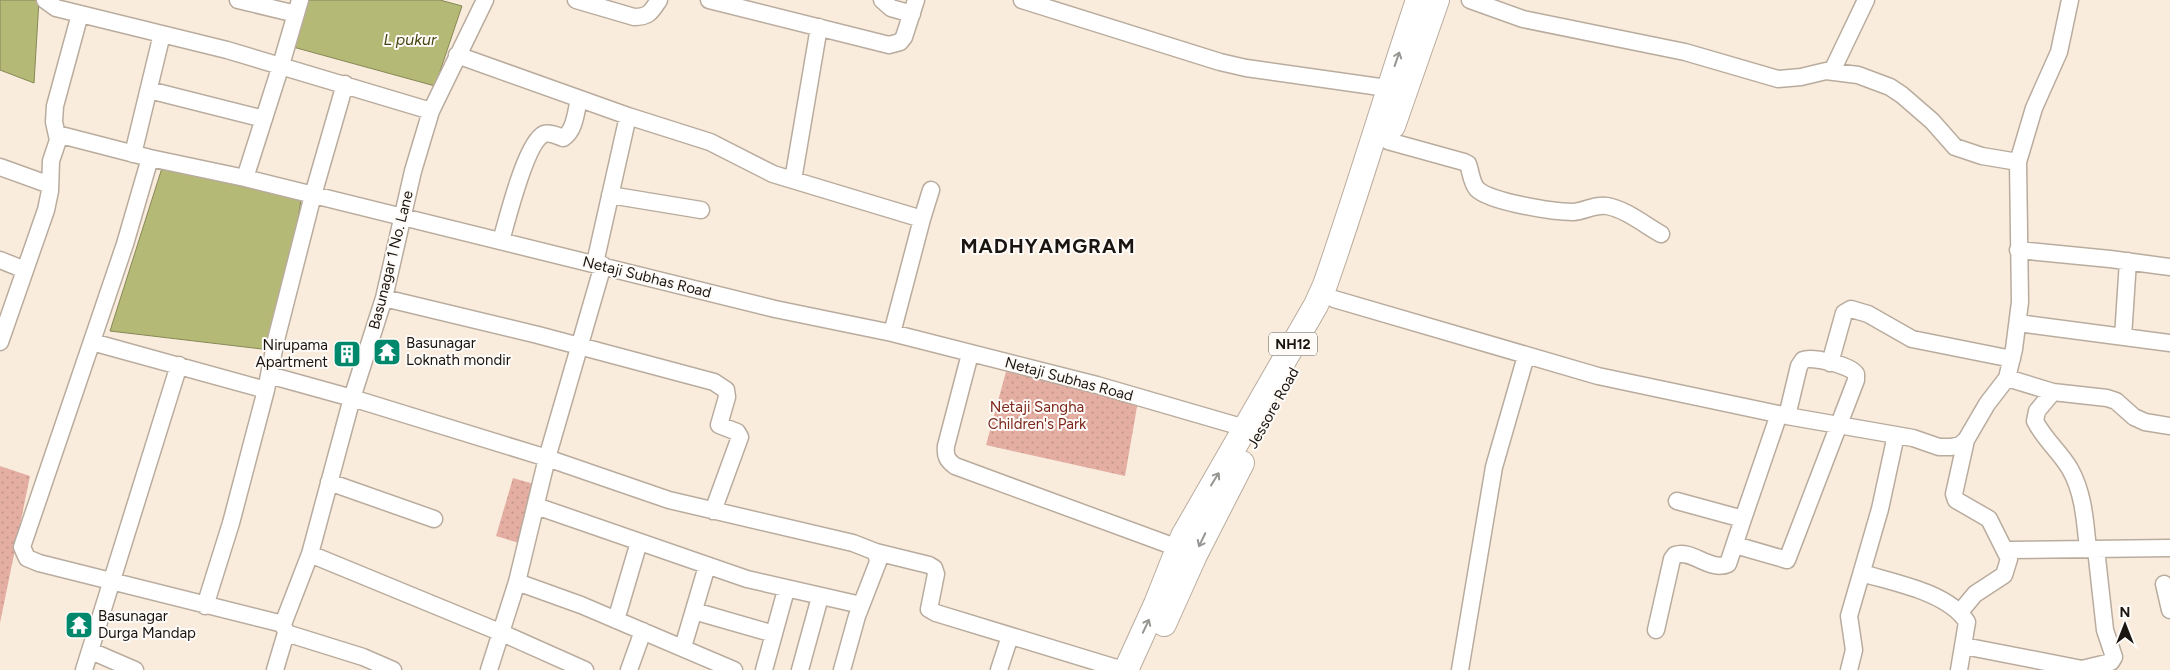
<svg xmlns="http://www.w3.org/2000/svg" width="2170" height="670" font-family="Figtree,sans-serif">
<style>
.green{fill:url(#green-dots)}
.water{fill:#b5b976;stroke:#868857}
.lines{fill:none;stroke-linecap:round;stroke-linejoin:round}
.minor-casing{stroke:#b9ac9e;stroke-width:19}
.highway-casing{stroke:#b9ac9e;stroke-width:26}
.minor{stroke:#fff;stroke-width:16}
.highway{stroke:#fff;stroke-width:24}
.oneway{stroke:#989693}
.labels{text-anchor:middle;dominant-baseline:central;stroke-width:4;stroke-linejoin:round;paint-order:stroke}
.shield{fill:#fefbf8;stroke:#5e5a56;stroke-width:1}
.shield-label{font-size:14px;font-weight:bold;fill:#1a1510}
.street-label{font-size:15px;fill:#1a1510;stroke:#fefbf8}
.poi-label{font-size:15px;fill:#1a1510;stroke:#fefbf8;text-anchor:start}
.park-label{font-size:15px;fill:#7d281c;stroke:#fefbf8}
.water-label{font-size:16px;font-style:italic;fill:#454713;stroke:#fefbf8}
.district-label{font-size:20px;font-weight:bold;letter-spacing:1px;fill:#1a1510;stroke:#fefbf8}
</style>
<defs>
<pattern id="green-dots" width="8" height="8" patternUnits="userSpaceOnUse" patternTransform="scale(1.25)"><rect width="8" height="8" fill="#e4aea3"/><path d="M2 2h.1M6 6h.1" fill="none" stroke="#c3958b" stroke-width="1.8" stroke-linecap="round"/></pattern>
</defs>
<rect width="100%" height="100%" fill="#f9ecdc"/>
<!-- green -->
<path class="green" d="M1007,368l131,33 -13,75 -139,-31z
M0,466l30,10 -30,147z
M513,478l21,6 -15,59 -23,-7z"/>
<!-- water -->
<path class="water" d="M0,0h39l-5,83 -34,-13z
M309,0h131l22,6 -27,80 -142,-39z
M162,168l139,32 -16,101 -23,48 -152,-18z"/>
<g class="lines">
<defs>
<path id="minor" d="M45,0l11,8 171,42 204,61
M238,0l58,14
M576,0l58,17c15,0 17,-5 25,-17
M709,0l180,45 11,-3 4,-5 12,-37
M882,0l9,8 21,6
M1022,0l198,62 26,6 141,20
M1470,0l53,19 162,33 93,27 23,-2 25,-6 32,4 32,12 12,8 30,26 23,26 27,9 36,6
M457,55l171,61 82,26 63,32 149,45
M1832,71l34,-71
M149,90l115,29
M57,134l93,24 95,20 530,131 117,24 205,52 148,43
M1388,141l76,21 4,2c3,8 3,18 9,25 13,13 77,23 96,23 12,-1 22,-8 34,-6 18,3 38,19 54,28
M133,154l29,-120
M150,158l-25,86 -103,303 5,11 12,5 244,61
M0,167l50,18
M245,178l36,-113 19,-65
M793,180l26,-153
M610,195l91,15
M501,241c6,-21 25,-99 43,-107 6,-2 14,2 19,4 12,-7 13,-27 16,-39
M2018,250l92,9 60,8
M0,260l25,10
M595,263l33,-147
M384,298l154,37 176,47 12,8 1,7 -8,28 18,7 3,5 -27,74
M1334,299l264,77 189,40 126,22 26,9h12l9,-2 6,-5 21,-36 20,-26 7,-29 6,-47 -2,-140 16,-54 25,-56 11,-52
M2018,323l152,20
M892,333l30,-114 9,-29
M2123,337l5,-76
M0,342l46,-132 4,-19 1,-30 7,-21 -4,-18 1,-16 25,-92
M92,342l174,48
M970,354l-24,92c-1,10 1,14 9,20l223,82
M1830,363l14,-50 7,-4 17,5 44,25 100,20
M269,375l83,23 195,60 122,42 184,43 23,9 2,10 -21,54 -15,54
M2007,378l46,14 54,6 9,3 18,16 11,5 25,4
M2053,392l-16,19 -2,10c9,18 25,31 35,48 14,25 15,53 18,80
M329,482l105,37
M1677,501l66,18 36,-105
M536,506l211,73 114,26
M1735,545l52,15 69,-180v-6c-6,-9 -44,-18 -53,-14l-4,6 -12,50
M2006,550l164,-2
M876,552l53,13 5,3 2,6 -7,35 7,4 187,57
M310,554l192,79 83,37
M1862,573c32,10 86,19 105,49l-8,48
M517,582l64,23 153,65
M2164,584l6,26
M205,606l26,-83 35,-133 10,-50 37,-145 32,-111
M694,611l80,23
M1960,612l15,-18 29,-19 5,-16 -20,-40 -33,-19 -2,-6 12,-54
M616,620l23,-78
M1656,630l16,-71 3,-4c17,-6 35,17 53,9l15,-45
M286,633l77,24 30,13
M1964,646l118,23 29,-7 3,-5 -9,-27 -9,-81
M683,647l24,-81
M91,651l44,19
M84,670l95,-305
M275,670l11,-37 -3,-9 27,-70 42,-156 32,-100 29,-127 18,-60 54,-111
M489,670l28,-88 30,-124 56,-193
M629,670l14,-39
M764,670l22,-80
M800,670l20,-73
M999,670l11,-34
M1460,670l34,-203 32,-111
M1849,670l5,-20 -5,-34 31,-107 16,-74"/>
<path id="highway" d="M1393,126l44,-126
M1164,624l31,-69 47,-92
M1126,670l30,-66 27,-68 133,-231 9,-20c33,-94 61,-190 93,-285"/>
</defs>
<!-- minor casing -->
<use href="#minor" class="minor-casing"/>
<!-- highway casing -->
<use href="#highway" class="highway-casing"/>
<!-- minor -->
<use href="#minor" class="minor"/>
<!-- highway -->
<use href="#highway" class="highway"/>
</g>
<!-- one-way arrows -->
<defs><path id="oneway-shaft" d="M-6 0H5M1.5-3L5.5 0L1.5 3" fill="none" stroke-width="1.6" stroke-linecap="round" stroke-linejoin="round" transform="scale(1.25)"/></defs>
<g class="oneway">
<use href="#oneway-shaft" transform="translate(1397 59) rotate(-71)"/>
<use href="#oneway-shaft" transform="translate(1215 479) rotate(-58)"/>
<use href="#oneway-shaft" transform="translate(1202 540) rotate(116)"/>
<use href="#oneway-shaft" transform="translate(1146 626) rotate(-65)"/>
</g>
<!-- icons -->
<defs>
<symbol id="temple-square" viewBox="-11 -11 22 22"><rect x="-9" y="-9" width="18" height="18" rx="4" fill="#00886c" stroke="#fefbf8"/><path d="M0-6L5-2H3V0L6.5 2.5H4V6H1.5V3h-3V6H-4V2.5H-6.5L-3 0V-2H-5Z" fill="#fff"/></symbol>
<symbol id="building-square" viewBox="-11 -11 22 22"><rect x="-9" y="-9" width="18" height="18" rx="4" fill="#00886c" stroke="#fefbf8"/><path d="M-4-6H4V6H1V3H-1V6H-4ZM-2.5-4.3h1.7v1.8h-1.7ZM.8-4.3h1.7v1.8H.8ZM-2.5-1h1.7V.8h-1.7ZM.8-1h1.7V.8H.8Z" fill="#fff"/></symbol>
</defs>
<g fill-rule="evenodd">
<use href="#temple-square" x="371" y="336" width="32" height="32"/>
<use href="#building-square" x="331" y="338" width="32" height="32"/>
<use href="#temple-square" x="63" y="609" width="32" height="32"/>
</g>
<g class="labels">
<!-- shield labels -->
<rect class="shield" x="1269" y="332.5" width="48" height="23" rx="4"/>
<g class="shield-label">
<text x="1293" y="344">NH12</text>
</g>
<!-- street labels -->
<g class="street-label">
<text transform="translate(391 260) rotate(-76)">Basunagar 1 No. Lane</text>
<text transform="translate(647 277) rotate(14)">Netaji Subhas Road</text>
<text transform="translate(1069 379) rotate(15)">Netaji Subhas Road</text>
<text transform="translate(1273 408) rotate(-61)">Jessore Road</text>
</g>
<!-- poi labels -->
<g class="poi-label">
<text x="406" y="343">Basunagar<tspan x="406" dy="17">Loknath mondir</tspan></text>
<text x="328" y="345" text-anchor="end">Nirupama<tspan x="328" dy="17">Apartment</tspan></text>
<text x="98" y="616">Basunagar<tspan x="98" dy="17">Durga Mandap</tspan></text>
</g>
<!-- park labels -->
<g class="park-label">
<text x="1037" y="407">Netaji Sangha<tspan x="1037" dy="17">Children's Park</tspan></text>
</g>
<!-- water labels -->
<g class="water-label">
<text x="410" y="39">L pukur</text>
</g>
<!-- district labels -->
<g class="district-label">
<text x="1048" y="246">MADHYAMGRAM</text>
</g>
</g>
<!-- north arrow -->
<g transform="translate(2125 625)" stroke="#fefbf8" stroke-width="4" paint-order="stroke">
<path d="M0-4L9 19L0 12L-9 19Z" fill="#1a1510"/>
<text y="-8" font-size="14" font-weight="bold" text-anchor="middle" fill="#1a1510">N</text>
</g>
</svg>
